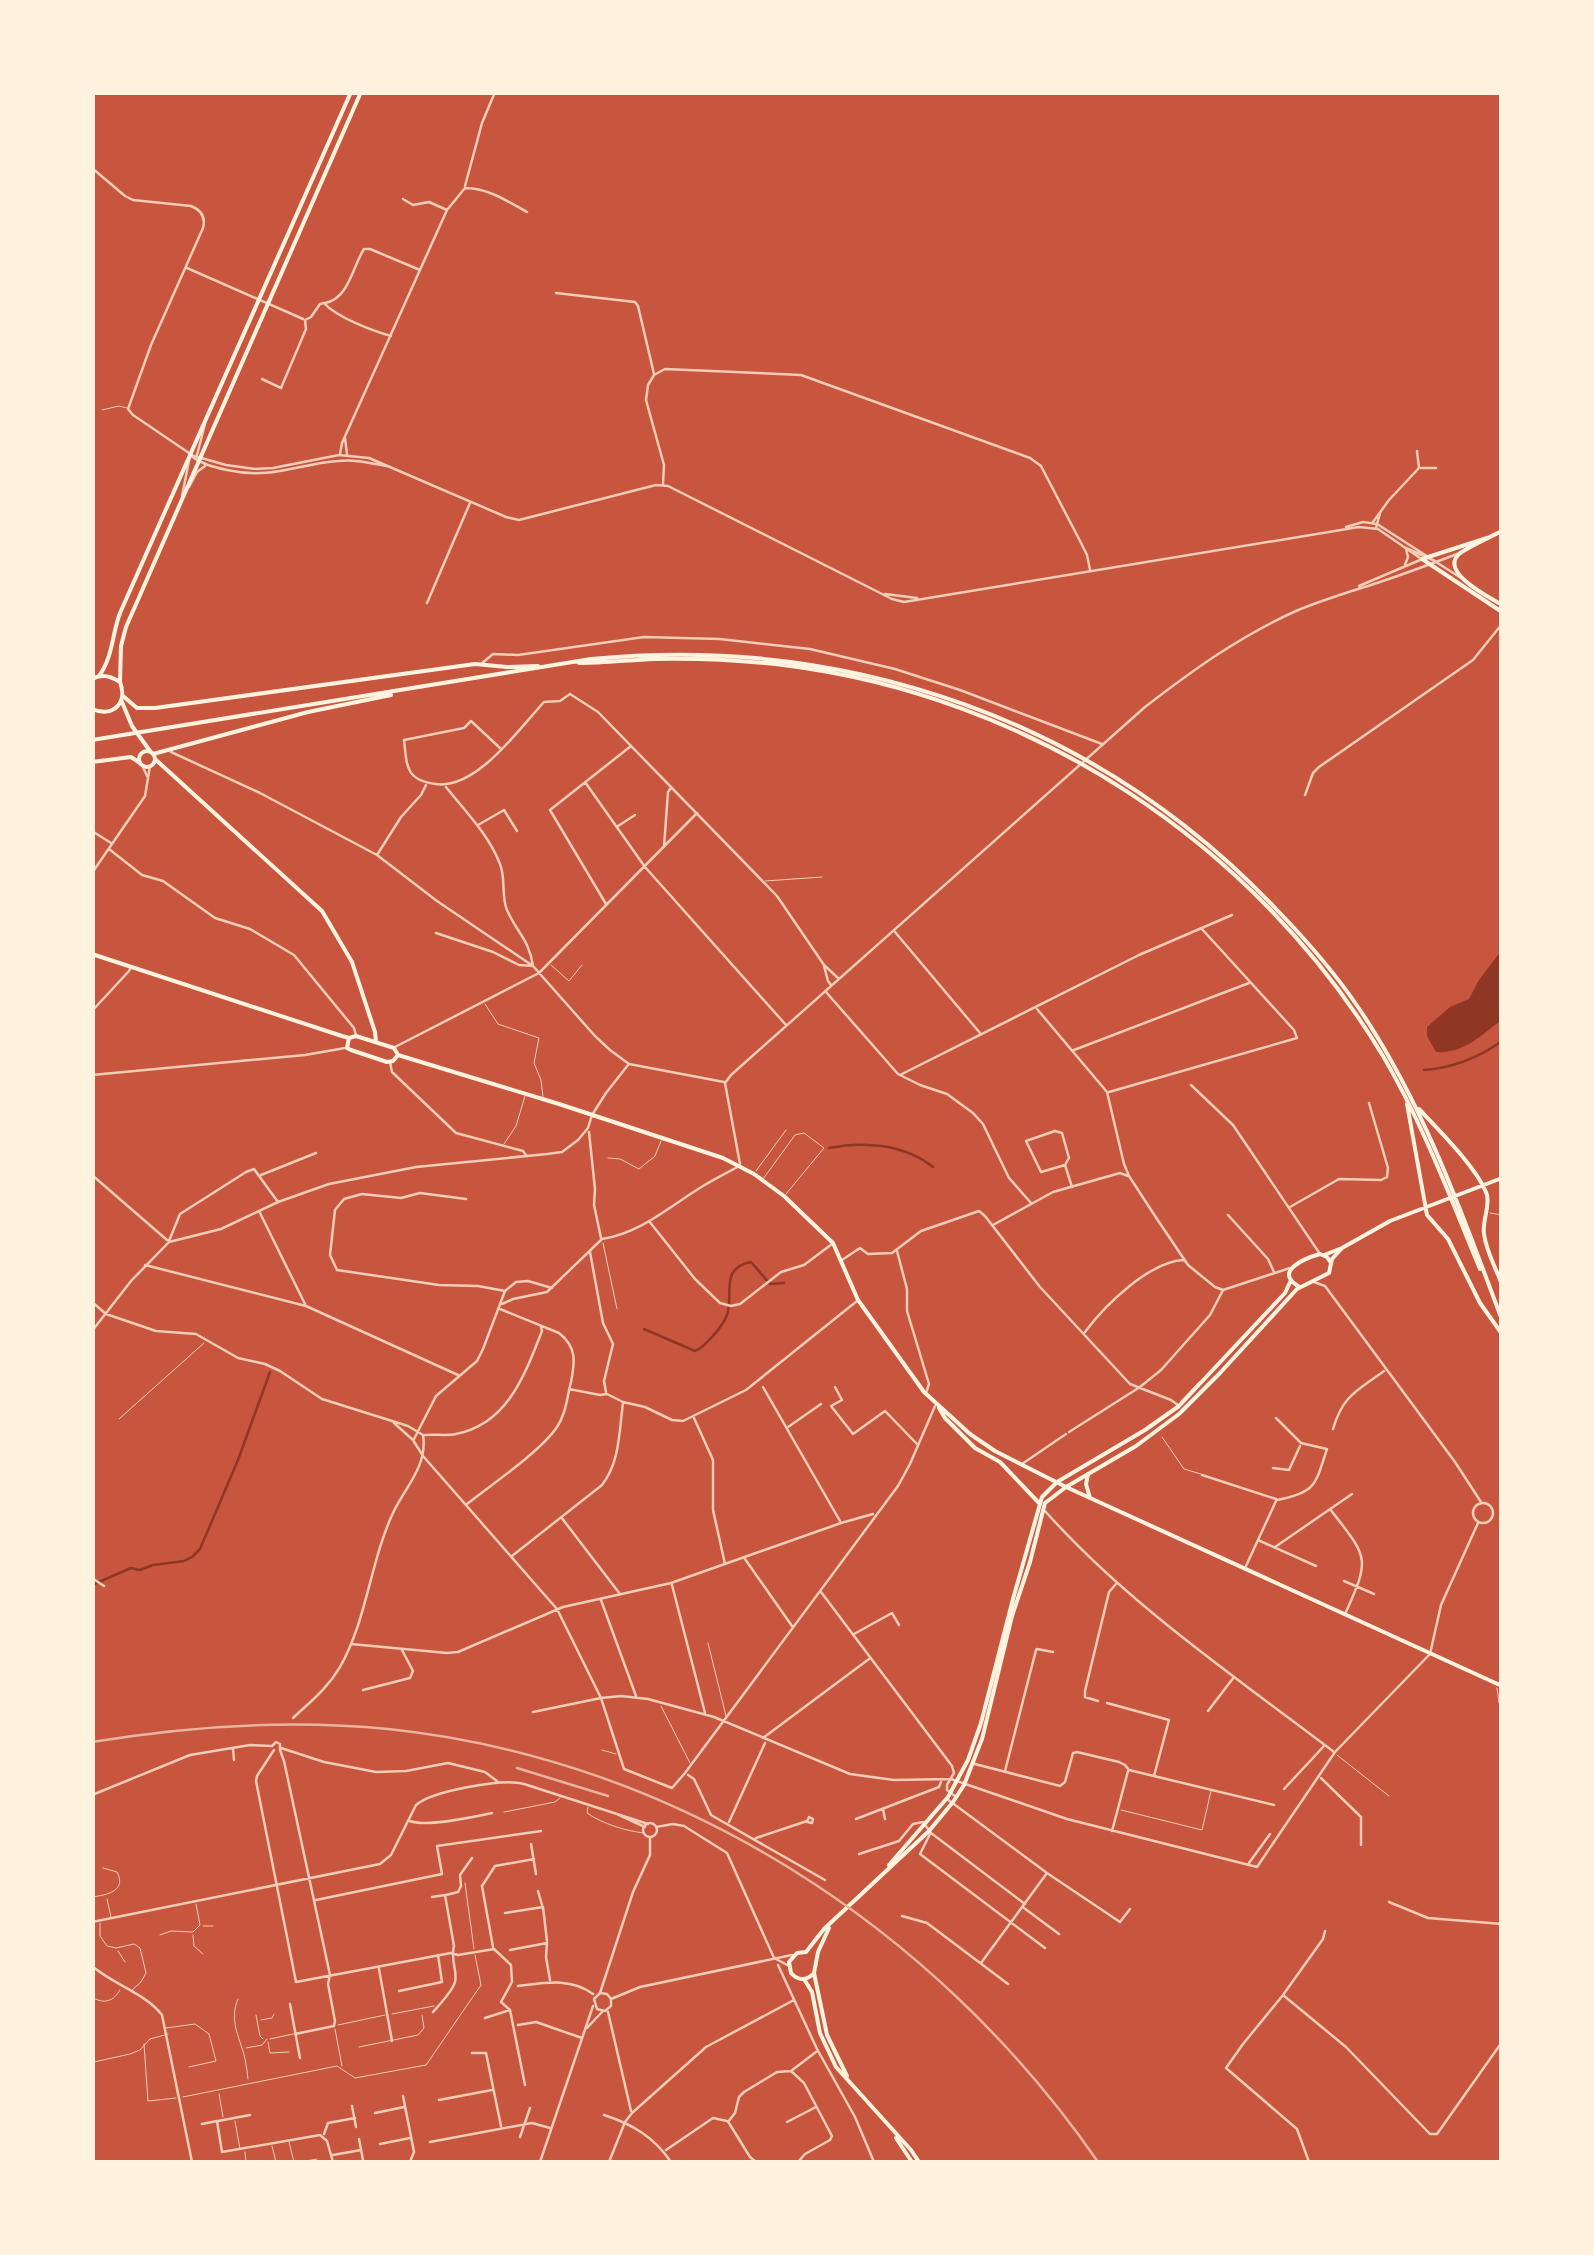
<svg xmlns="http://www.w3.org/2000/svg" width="1594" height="2255" font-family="Ubuntu,sans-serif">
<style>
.water{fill:#8f3625}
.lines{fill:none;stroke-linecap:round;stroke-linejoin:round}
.stream{stroke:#8f3625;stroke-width:2.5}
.service{stroke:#f1ccb7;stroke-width:1}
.pedestrian{stroke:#f1ccb7;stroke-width:1}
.minor{stroke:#f1ccb7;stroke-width:2.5}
.tertiary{stroke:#f1ccb7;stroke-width:2.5}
.secondary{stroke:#fff3e0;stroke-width:4}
.primary{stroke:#fff3e0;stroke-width:4}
.rail{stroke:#e9b49f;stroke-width:2.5}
</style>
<rect width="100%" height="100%" fill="#c8553d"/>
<!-- water -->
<path class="water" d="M1501,951v69c-19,15 -38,34 -65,32l-9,-16v-9l23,-20 19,-8 10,-19z"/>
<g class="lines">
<!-- stream -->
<path class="stream" d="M1424,1070c29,-2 54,-12 78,-29
M829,1148c35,-7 75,-4 104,19
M644,1329l51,22c10,-4 28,-25 32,-36 7,-19 -8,-47 24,-53l19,22 14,-1
M92,1585l39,-17 9,2 13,-5 31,-4 8,-4 8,-8 38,-89 32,-88"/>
<!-- service -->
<path class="service" d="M102,410l17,-4 8,2
M551,965l18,16 13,-16
M485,1004l13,20 41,14 -5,25 7,17 2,17
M608,1158l12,1 19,10 16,-13 6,-15
M756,1171l30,-41
M763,1179l32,-44 9,-2 20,15 -38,46
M1490,1213l12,2
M1180,1402l20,-21
M119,1419l85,-76
M708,1643l18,73
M1497,1688l2,15 3,1
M661,1706l29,57
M602,1750l14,4
M1337,1755l52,41
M588,1807l-1,6c16,11 39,18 57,20
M1121,1810l81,20 9,-39
M504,1812l51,-10 5,-4
M92,1897c15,-2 35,-6 25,-25l-14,-4
M107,1899l4,18
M100,1923v13l7,10 9,2 18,-4 6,4 6,25 -5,9 -10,9
M203,1926h10
M160,1935l11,-4 22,1 7,-7 -4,-21
M193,1935l1,11 9,8
M118,1951l7,11
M92,1997c12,8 22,4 28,-7
M256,2015l4,21 3,3
M261,2020l11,-2 2,-4
M166,2028l29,-4 14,10 7,27 -27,6
M270,2039l23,-5
M268,2042l2,11 19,-1
M359,2047l59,-12 6,-7 -2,-13
M94,2062l36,-8 10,-4 10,-11 18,-5"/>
<!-- pedestrian -->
<path class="pedestrian" d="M765,881l57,-4
M504,1144l12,-18 9,-30
M603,1243l14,66
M1162,1437l22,32 17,5
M465,1883l9,66
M238,1999c-9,21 1,37 6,56 2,7 3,16 4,24
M392,2014l42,-8
M338,2025l47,-10
M335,2029l7,37
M144,2044l4,57 28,-3
M246,2048l16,-3 5,-6
M219,2094l4,23
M183,2097l154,-31 18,12 71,-13 55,-80 -6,-30
M235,2121l5,28
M289,2142l5,20
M272,2146l4,16
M245,2152l1,10
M300,2162l17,-3"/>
<!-- minor -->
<path class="minor" d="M92,168l33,28 8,4 58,6c10,4 15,11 12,22l-52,117 -23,64 5,6 56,38
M465,186l17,-63 13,-31
M403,199l10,6 16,-3 18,8
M187,268l116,51
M556,293l79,9 3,4 16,68
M325,303c24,-5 27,-35 39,-54h6l50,21
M262,379l19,9 25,-59 -1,-9 6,-3 9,-13 4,-1c12,14 49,28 67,33
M345,438l2,16
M340,454l2,-11 105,-233 18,-22c23,0 42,13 62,24
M1421,468h15
M663,484l1,-19 -18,-65 2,-15 6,-10 11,-6 136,6 229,83 11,8 37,71 9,18 3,15
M1373,522l16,-22 30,-32 -2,-17
M1376,528l4,-15
M427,603l43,-100
M481,664l12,-10 25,1 126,-18 76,2 90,10 85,20 65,21 142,54
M500,748l-29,-27 -7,7 -60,12c3,26 1,40 32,44 40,6 83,-55 108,-82l16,-1 10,-7 28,18 179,184 47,69 14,13
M171,752l89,41 117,62 60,46 96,65 62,70 15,14 19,14 95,18
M142,765l5,11
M585,782l60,85 141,158
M1305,795l8,-22 6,-6 154,-107 29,-36
M478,825l26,-15 13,21
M618,826l17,-11
M92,831l19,12
M664,847l4,-55 3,-4
M109,849l33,26 21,6 52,37 35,11 44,26 60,73 2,7
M377,855l24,-38 20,-22 5,-10
M92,873l53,-77 5,-30
M606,904l-56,-94 81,-64
M895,932l85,101
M436,933l57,19 26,13 14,1c-4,-27 -16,-33 -26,-56 -6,-14 -1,-31 -7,-46 -11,-29 -35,-53 -54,-77
M824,966l4,15 3,4
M826,992l72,82 22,11 27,9 26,19 10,11 26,54 22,25
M1037,1009l70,83 17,72 5,12 28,43 31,46 27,22 8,3
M92,1011l37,-40 2,-4
M395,1047l144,-74 158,-160
M1074,1050l175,-67
M390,1062l2,10 64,61 67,18 3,4
M92,1075l213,-20 40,-7
M900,1075l239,-120 93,-40
M1191,1085l42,40 87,129
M1109,1092l188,-54 -3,-8 -93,-102
M589,1132l6,57 -1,16 7,33
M1065,1165l-24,7 -15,-31 29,-10 7,2 7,25 -4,7 7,22
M92,1175l75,65
M261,1175l55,-22
M466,1199l-46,-6 -19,5 -39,-4 -18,5 -9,11 -5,45 7,15 102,15 39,1 27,5
M1290,1207l49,-28 42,1 6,-3 1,-9 -19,-65
M260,1213l45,91
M1228,1215l40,44 6,13
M649,1221l46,58 25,24 11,3 9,-2 41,-32 23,-7 28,-21
M993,1225l60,-33 67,-19 8,3
M602,1239c39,-6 68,-33 101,-53 11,-7 24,-13 36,-20
M169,1241l11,-27 66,-42 8,-3 24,33
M897,1251l10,38v22l22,73 -3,9
M590,1252l13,71 10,21 -9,37 2,11
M842,1260l18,-12 8,6 24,-1 29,-22 58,-20 6,5 55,71 90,97 41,16 7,5
M145,1265l161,41 152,69
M1314,1282l11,4 130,176 26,40
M92,1302l14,12 50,17 40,3 42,24 27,6 15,7 42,28 86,27 15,9c5,31 -18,52 -30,78 -23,49 -26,107 -53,154 -13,22 -30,35 -47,51
M502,1304l11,-5 34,-7 54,-52
M92,1331l39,-50 38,-39 52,-13 57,-27 51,-18 87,-17 131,-13 15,-2 16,-12 10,-12 4,-13 14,-22 22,-28
M1085,1332c20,-27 65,-71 99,-72
M763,1387l77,134
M835,1387l7,13 -11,6 22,28 32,-23 32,33
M569,1389l31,6 7,-1 16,8 22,5 27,13 11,1 63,-31 111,-89
M694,1418l19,42v50l12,54
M1276,1418l25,25 26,6c-12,36 -10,43 -50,51
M394,1423l19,17 10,16 134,153 44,89 23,71 48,19 13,-15 213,-287 12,-22 25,-58
M788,1427l33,-23
M1333,1429c10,-34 24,-38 51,-58
M1069,1432l71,-45 21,-17 49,-55 13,-25 67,-22
M425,1435c10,-1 21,1 31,-1 52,-10 69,-60 86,-103l-1,-4
M414,1439l22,-43 41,-35 6,-12 22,-58 11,-9 12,-1 24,7
M1022,1464l44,-30
M1273,1468l16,2 11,-24
M1202,1475l74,24
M1473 1513a10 10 0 1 1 20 0a10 10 0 1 1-20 0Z
M467,1504c24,-19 74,-53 90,-77 9,-13 10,-30 14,-45 4,-20 6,-35 -12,-49l-59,-24
M1330,1509c38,49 41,48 15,105
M1045,1511c83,93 189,165 289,241
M561,1517l59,77
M1258,1540l58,26
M1275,1547l77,-53
M512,1556l90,-71c18,-23 17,-53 21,-82
M745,1559l47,67
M1246,1566l30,-65
M92,1578l12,8
M1344,1581l30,13
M672,1585l33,128
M821,1592l131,174 2,7 -7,12v5l9,7
M601,1600l35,96
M854,1634l38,-21 7,12
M351,1644l96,9 11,-1 105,-45 108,-24 170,-60 32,-9
M363,1690l47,-12 3,-7 -11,-21
M1098,1701l-13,-4v-6l24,-99 7,-8
M1107,1703l62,17 -15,56
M1208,1711l26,-34
M533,1712l68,-14 20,-2 27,3 66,18 136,57 44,6 57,-1 116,40 190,48 78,-115 95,-98 11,-49 37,-82
M763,1738l106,-79
M281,1748l43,14 52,10 30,-1 42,-8 37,9 12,9
M233,1749l1,11
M274,1750l-17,26 -1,5 40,201 155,-29 7,2 36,-6 17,16 1,17 -11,20 9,8
M280,1750l4,11 46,214 -2,9 7,37 -1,5 -39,8
M975,1764l85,22 5,-4 8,-29 4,-1 42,10 6,3 4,5 145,35
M1005,1771l31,-121 1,-1 16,3
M688,1775l6,4 17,36 114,65
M1321,1778l40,39v28
M1284,1789l40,-43
M92,1795l98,-40 60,-10 22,1 4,-4 4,2v5
M947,1799l100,74 73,49 10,-13
M883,1809l2,10
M617,1814l28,13
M809,1817l4,2 -1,4 -5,-1z
M856,1819l83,-32 2,-5
M410,1821c15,6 64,-4 82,-8
M729,1822l36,-79
M643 1830a7 7 0 1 1 14 0a7 7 0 1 1-14 0Z
M656,1827l17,-3 11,2 43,27 47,105
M1112,1831l16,-60
M930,1834l-10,20 125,94
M756,1838l51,-17
M531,1844l5,30
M859,1854l40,-13 14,-17 10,-2 8,11 94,71
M1249,1863l21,-29
M538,1891l4,14
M446,1895l12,-3 3,-6 -1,-11 12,-17
M432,1897l13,-2 9,51c-4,14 4,25 1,36 -3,10 -15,22 -22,30
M316,1900l126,-26 -5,-28 104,-15
M1389,1902l39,16 74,6
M1024,1908l35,26
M505,1913l38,-6 4,34
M902,1916l25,7 81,61
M92,1922l288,-58 11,-9 25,-50c16,-14 87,-27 108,-21l124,40
M493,1947l-11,-61 13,-20 39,-7
M510,1950l37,-7 -1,14 4,23
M776,1959l13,7
M981,1963l66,-90
M778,1965l39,84 38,68 19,45
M92,1966c22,19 53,27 70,49l30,147
M379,1969l13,72
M518,1986c25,-3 53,-9 75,8
M399,1991l43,-9 -4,-27
M600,1993l7,1 4,5v7l-6,5 -8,-2 -3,-10 6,-6 33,-101 17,-37v-18
M1283,1995l63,52 84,87h7l65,-92
M611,1999l29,-12 152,-32
M290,2004l10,54
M608,2012l23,99
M485,2018l25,-8 15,75
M518,2025l18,-3 46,16
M587,2028l15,-16
M472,2053h14l15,73
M791,2071l13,12 28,53 -2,4 -25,14 -7,8
M403,2096l11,56 -4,10
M439,2100l53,-10
M352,2106l4,21
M375,2113l29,-6
M604,2115c28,9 50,22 67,47
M218,2121l32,-6
M728,2122l7,-9 4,-16 5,-5 33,-20 14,-1 25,-19
M787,2122l29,-15
M729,2123l21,34 6,5
M202,2124l15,-3 5,31 98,-17 7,6 6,21
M324,2134l4,-11 27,-5
M520,2137l10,-29
M359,2139l4,21
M430,2142l102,-19 18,5
M380,2144l30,-6
M666,2150l47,-32 14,3
M333,2155l28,-5
M540,2162l53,-156
M609,2162l16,-40 7,-9 74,-66 88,-47
M1309,2162l-12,-33 -71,-61 17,-24 40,-49 40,-56 2,-8"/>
<!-- tertiary -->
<path class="tertiary" d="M190,455c11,9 23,12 37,15 45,10 70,-6 111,-9 17,-2 32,2 48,5
M191,455l35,10 29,4 18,-1 66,-13 30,3 137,59 13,3 137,-35 12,1 224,113 12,3 455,-75 19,2 42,29
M197,455l8,-31
M189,487l8,-15 8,-6
M182,496l8,-40
M1346,527l17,-5 14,2 84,54
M1406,548l29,13
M1405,565l3,-8 -2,-8
M1359,586l61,-26
M885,594l32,4
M740,1164l-15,-81 6,-8 414,-368c48,-37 95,-71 151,-96 26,-11 53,-19 81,-28 27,-9 54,-19 80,-29"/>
<!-- secondary -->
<path class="secondary" d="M1502,531c-8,4 -40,19 -44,24 -17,18 31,42 44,50
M1425,558l62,-20
M1422,559l80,53
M99,676c14,-19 13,-42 21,-63l231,-521
M92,679c10,-6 19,-3 28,3 8,21 -7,36 -28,27
M120,682l1,-36 5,-19 235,-535
M122,702l10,24 18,25
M139 759a8 8 0 1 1 16 0a8 8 0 1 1-16 0Z
M155,759l167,152 30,51 23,70 1,10
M92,954l250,82 7,2 7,-2 38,12 4,7
M349,1038l-2,10 4,2 36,12 6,-1 5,-6
M398,1055l161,49 164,54 31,16 30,22 49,47 25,57 66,92 46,42 25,17 71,36 436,199
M939,1408l6,10 30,30 25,14 40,42
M1088,1474l-2,10 4,14"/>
<!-- primary -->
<path class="primary" d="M579,663c25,0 50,-3 75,-4 43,-1 86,1 129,6 248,31 471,177 600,391 40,68 67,141 97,213
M123,696l14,12h18l320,-44 32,3 31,-1
M92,740l499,-81c259,-25 508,62 687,252 30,31 58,63 82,99 64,95 102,203 142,310
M153,754l155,-42 83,-17
M92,762l39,-5 9,6
M1407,1104l20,111 21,24 32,64 22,31
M1419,1109c19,20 60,61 68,86 3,13 -5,25 -3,39 2,17 12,34 18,51
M1324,1255l18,-7 48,-27 112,-43
M1298,1286c-25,-15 8,-28 22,-32l7,3 4,6
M889,1865l59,-68 20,-37 13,-37 32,-124 29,-102 15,-15 88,-52 34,-24 106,-113 6,-13
M806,1952l18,-23 105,-98 24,-29 11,-17 18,-46 30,-123 18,-54 15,-59 21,-16 70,-41 43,-32 41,-41 77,-84 32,-16 3,-14 10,-11
M806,1952l-9,1 -8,9 2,11c7,8 16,8 23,0l4,-21 11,-24
M814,1973l13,62 20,41
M804,1979l8,13 8,41 16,34 75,83 8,12
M896,2138l16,24"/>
<!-- rail -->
<path class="rail" d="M92,1742c98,-16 197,-23 296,-13 288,30 547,197 710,433
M517,1768l91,28"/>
</g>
<!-- border -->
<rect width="1594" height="2255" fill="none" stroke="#fff3e0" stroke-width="190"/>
</svg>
